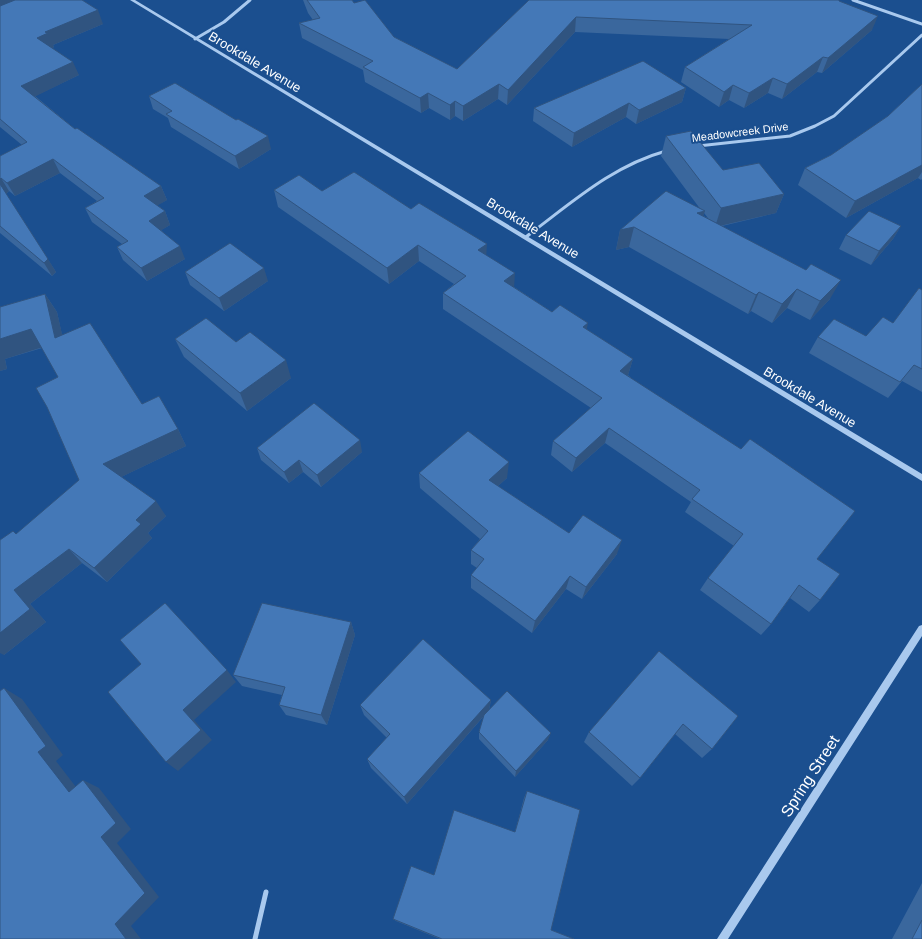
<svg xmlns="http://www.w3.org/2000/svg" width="922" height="939" font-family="Arial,sans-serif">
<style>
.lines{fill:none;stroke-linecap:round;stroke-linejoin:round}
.minor-far2{stroke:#a9c9ee;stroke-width:3}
.minor-far1{stroke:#a9c9ee;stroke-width:3.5}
.minor{stroke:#a9c9ee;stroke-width:5}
.tertiary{fill:#a9c9ee;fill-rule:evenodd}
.wall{fill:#3a679d;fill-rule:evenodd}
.shaded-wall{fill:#305480}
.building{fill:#4478b7;stroke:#305480}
.labels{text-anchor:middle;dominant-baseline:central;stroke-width:4;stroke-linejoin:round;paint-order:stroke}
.far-street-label{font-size:11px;fill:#fff;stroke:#1b4f8f}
.street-label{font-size:13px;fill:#fff;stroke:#1b4f8f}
.near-street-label{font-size:16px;fill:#fff;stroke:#1b4f8f}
</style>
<rect width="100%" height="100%" fill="#1b4f8f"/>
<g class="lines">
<!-- minor-far2 -->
<path class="minor-far2" d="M853,0l69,24
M195,39l29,-17 26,-22
M698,146l92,-10 25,-10 19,-10 88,-81
M535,230c41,-31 80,-65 131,-79"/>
<!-- minor-far1 -->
<path class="minor-far1" d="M526,237l10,-8"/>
<!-- minor -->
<path class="minor" d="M255,939l11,-47"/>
<!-- tertiary -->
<path class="tertiary" d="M130,0h5l787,474v7z
M922,625v11l-194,303h-11l202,-313z"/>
</g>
<!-- wall -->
<path class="wall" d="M0,0l103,24 -50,21 1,2 -2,1 27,27 -44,21 40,33 86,57 6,14 -10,5 8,6 5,14 -9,5 24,29 -38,22 -24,-21 -6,-13 5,-3 -30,-22 -7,-14 12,-7 -37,-28 -45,23 -6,-5 -3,3 50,78 -4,4 -52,-43v-77l22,-11 -22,-18z
M303,0h49l2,3 40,34 63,32 72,-69 310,1 33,29 -50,43 -5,-1 -35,27 -14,-6 -24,15 -15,-8 -10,7 -38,-25 4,-15 44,-28 -154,-7 -68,73 -9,-6 -35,22 -8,-5 -5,4 -21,-12 -8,5 -56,-31 -2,-12 -61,-32 -3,-15 14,-3 -5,-7z
M922,84v95l-1,1 -3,-2 -72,40 -48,-33 7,-17 26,-13 57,-39z
M686,88l-4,14 -46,22 -10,-7 -54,30 -39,-26 1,-13z
M149,96l87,24 35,29 -32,20 -68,-42 -3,-9 -15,-9z
M666,136l57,34 61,24 -8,19 -54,13 108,73 -20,21 -23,-12 -15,15 -21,-12 -3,3 -119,-67 -13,3 4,-20 81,-20 -40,-54zM704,213l4,5 -5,-2z
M274,190l48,1 89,18 75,46 28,32 38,25 35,18 46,29 -5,16 189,184 3,41 -11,12 -19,-14 -19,26 -10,11 -61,-45 8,-12 26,-32 -49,-34 6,-10 -86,-59 -33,29 -21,-17 2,-14 38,-33 -148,-99v-16l11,-9 -35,-23 -30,23 -111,-77z
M901,226l-8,13 -22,26 -32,-16 7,-14z
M185,272l83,9 -44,30 -34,-26z
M922,290v102l-20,-11 -14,17 -79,-45 9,-16 48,-1 27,-13z
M45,294l12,18 5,23 80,69 36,25 8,17 -65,31 45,39 -18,17 4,5 -45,44 -25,-19 -52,41 16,18 -42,33 13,-121 62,-54 -21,-103 -16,-29 -37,11 2,10 -7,2v-64z
M175,339l61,3 55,36 -44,33 -63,-54z
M257,448l105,4 -41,35 -18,-15 -14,11 -28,-23z
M419,473l88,5 -9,8 71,47 48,21 -35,45 -16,-10 -34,44 -61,-45v-13l6,-7 -6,-4v-14l9,-11 -60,-51z
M351,622l4,13 -28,90 -41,-10 -7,-10 3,-10 -40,-9 -9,-11z
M491,700l-2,10 59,30 -33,37 -36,-38v-7l5,-16 -77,88 -36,-36 -4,-9 20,-21 -23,-23 -4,-10z
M738,716l-26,33 -10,9 -27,-24 -35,44 -8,8 -48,-44 5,-10z
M527,791l24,139 23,9h-134l-44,-18 -3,-2 41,-44 81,-43 9,-34z
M922,883v56h-30z"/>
<!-- shaded-wall -->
<path class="shaded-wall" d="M0,0h37l-37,16z
M98,10l5,14 -50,21 1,2 -10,5 -7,-14 8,-6z
M878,16l-6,14 -50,43 6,-15z
M576,17l-1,15 -68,73 1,-15z
M823,57l-6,15 -35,27 5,-15z
M73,62l6,13 -51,25 -7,-14z
M773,78l-5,15 -24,15 5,-15z
M499,84l-1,15 -35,22v-15z
M733,85l-4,15 -10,7 5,-15z
M686,88l-4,14 -46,22 3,-14z
M428,93l1,15 -8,5 -1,-15z
M455,101v15l-5,4v-15z
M629,103l-3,14 -54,30 2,-14z
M268,136l3,13 -32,20 -4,-13z
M53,159l7,14 -45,23 -8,-13z
M922,165v7l-4,6 -72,40 9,-17z
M1,178l8,13 -3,3 -6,-10v-5z
M161,186l6,14 -17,10 -6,-14z
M784,194l-8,19 -61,14 6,-19z
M165,211l5,14 -15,9 -6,-13z
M705,211l-7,20 -1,-18z
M901,226l-8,13 -22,26 8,-14z
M634,227l-5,20 -13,3 4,-20z
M487,244l-1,17 -8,-11z
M418,245l1,16 -30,23 -2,-16z
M180,246l5,13 -38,22 -6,-13z
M48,259l8,13 -4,4 -8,-13z
M264,268l4,13 -44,30 -5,-13z
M515,273l-1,16 -10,-8z
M841,280l-11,19 -20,21 10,-19z
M797,289l-10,19 -15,15 10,-19z
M759,292l-8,19 -3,3 8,-19z
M45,294l12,18 10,44 -12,-18z
M588,323l-3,16 -2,-12z
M31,329l12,18 -38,12 2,10 -7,2v-32z
M633,359l-5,16 -12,11 4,-15z
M286,360l5,18 -44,33 -7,-18z
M609,428l-4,15 -33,29 4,-14z
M178,429l8,17 -71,34 -12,-16z
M360,440l2,12 -41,35 -4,-12z
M299,460l4,12 -14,11 -5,-11z
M509,462l-2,16 -19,17 1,-15z
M156,501l10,15 -18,17 4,5 -45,44 -13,-14 42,-48z
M622,540l-5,14 -35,45 4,-12z
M69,549l13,14 -52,41 16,18 -42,33 -4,-2v-20l14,-43z
M570,576l-4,13 -34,44 3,-12z
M351,622l4,13 -28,90 -6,-10z
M227,670l9,12 -42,38 18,20 -34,31 -12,-9 17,-52z
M4,688l18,11 41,56 -7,6 30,39 -17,-8 -31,-40z
M491,700l-2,10 -82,94 -3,-7z
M551,733l-3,7 -33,37 1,-6z
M83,780l16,8 32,41 -14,14 42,54 -28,29 10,13h-15l-11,-15 -14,-87z"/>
<!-- building -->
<path class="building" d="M15,0h67l16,10 -53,22 3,1 -11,5 36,24 -52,24 54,43 2,-1 84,58 -17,10 21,15 -16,10 31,25 -39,22 -24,-21 11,-6 -43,-33 19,-10 -51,-39 -46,24 -6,-5 -1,1v-23l27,-14 -27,-23v-113z
M307,0h45l2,3 11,-3 29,37 63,32 72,-69h310v1l39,15 -50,42 -5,-1 -36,27 -14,-6 -24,15 -16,-8 -9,7 -39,-25 67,-42 -176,-8 -68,73 -9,-6 -36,22 -8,-5 -5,4 -22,-12 -8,5 -57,-31 10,-6 -74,-38 21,-5z
M643,61l43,27 -47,22 -10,-7 -55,30 -40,-25z
M175,83l61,37 2,-1 30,17 -33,20 -69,-42 6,-3 -23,-15z
M922,84v81l-67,36 -50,-33 26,-13 57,-39z
M691,131l32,39 36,-7 25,31 -63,14 -55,-72z
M354,172l57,37 8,-6 68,41 -9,6 37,23 -11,8 48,31 8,-7 28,18 -5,4 50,32 -13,12 121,78 9,-10 105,72 -38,48 23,15 -20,26 -21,-15 -28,39 -63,-46 35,-44 -51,-35 8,-9 -91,-62 -33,30 -23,-17 49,-43 -159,-105 23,-17 -48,-31 -31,23 -113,-78 25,-15 23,16z
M0,184l48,75 -4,4 -44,-37z
M666,191l39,20 -8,2 109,57 5,-6 30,16 -21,21 -23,-12 -15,15 -23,-12 -3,3 -122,-68 -14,3z
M869,211l32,15 -22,25 -33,-16z
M230,243l34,25 -45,30 -34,-26z
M919,288l3,2v79l-8,-4 -14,17 -82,-45 16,-18 32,17 17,-19 10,6z
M45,294l10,44 35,-15 52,81 17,-8 19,33 -75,35 53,37 -20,19 5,4 -47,44 -25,-19 -55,41 16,19 -30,24v-93l13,-9 3,3 63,-54 -32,-73 -11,-19 22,-11 -27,-48 -31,10v-32z
M206,318l30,24 14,-10 36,28 -46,33 -65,-54z
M314,403l46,37 -43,35 -18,-15 -15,12 -27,-24z
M468,431l41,31 -20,18 80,53 14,-18 39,25 -36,47 -16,-11 -35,45 -64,-46 13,-16 -13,-9 17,-19 -69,-58z
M165,603l62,67 -44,40 18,20 -35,32 -58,-70 33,-28 -21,-24z
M262,603l89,19 -30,93 -42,-10 6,-18 -52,-12z
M423,639l68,61 -87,97 -37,-38 23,-25 -30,-29z
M659,651l79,65 -26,33 -29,-25 -43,54 -51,-46z
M4,688l42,58 -8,6 31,40 14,-12 33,43 -15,14 44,56 -30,31 11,15h-126v-248z
M507,691l44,42 -35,38 -37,-39 5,-17z
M527,791l53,19 -29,120 23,9h-132l-49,-20 18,-53 23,9 20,-65 61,22z
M922,920v19h-10z"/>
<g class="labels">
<!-- far-street labels -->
<g class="far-street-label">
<text transform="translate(740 132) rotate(-7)">Meadowcreek Drive</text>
</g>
<!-- street labels -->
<g class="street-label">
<text transform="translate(255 62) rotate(31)">Brookdale Avenue</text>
<text transform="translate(533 228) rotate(31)">Brookdale Avenue</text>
<text transform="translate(810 397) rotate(31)">Brookdale Avenue</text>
</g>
<!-- near-street labels -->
<g class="near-street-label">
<text transform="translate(810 776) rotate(-57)">Spring Street</text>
</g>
</g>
</svg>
